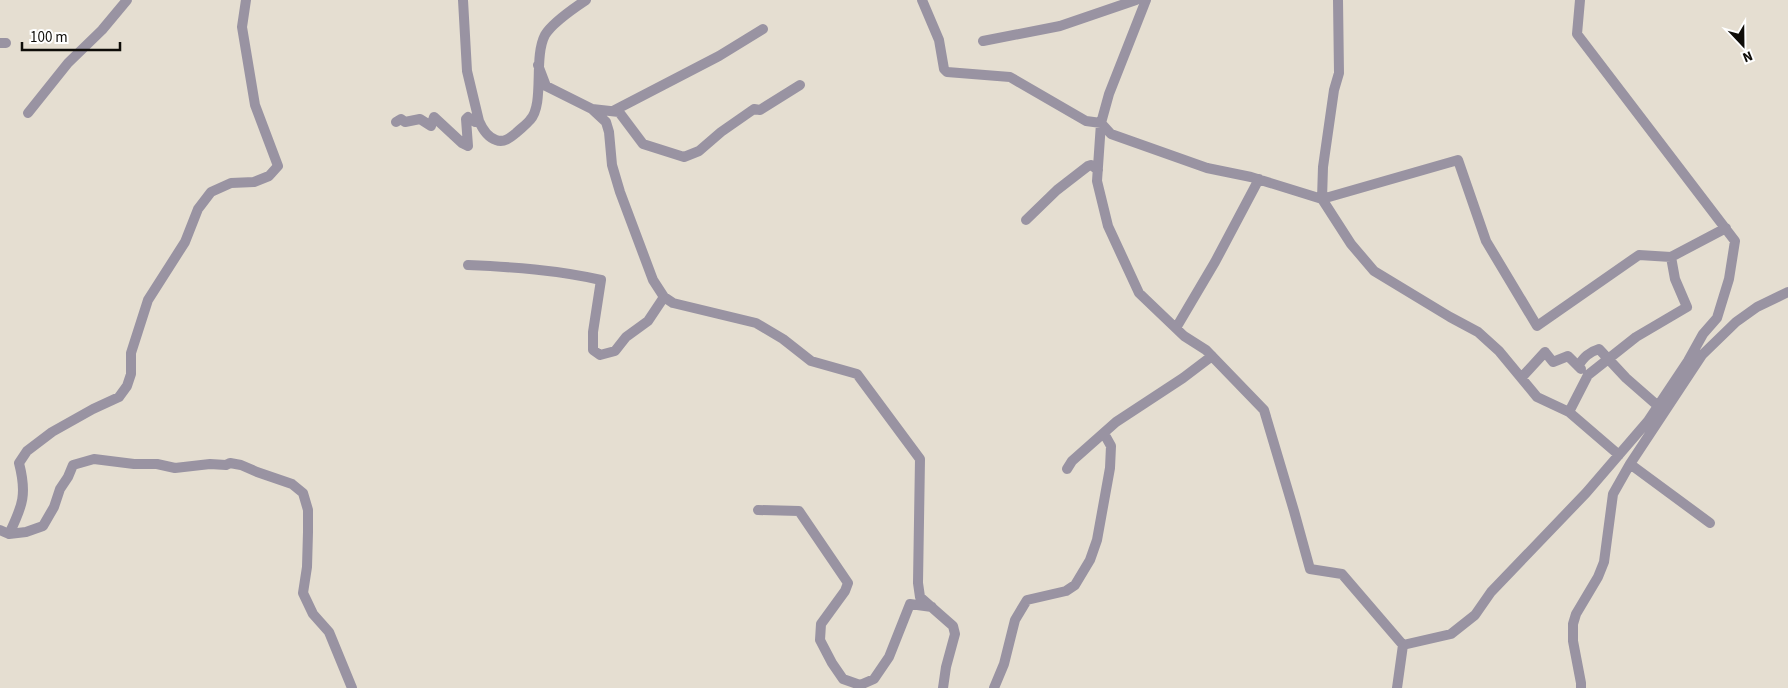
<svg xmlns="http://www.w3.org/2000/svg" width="1788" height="688" font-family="'Source Sans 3',sans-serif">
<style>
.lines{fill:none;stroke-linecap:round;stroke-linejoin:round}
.minor{stroke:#9993a2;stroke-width:10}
</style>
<rect width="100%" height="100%" fill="#e5ded1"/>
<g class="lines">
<!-- minor -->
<path class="minor" d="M463,0l4,71 12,50c3,7 8,16 17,19 8,3 14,-2 20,-7 4,-4 10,-8 14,-13 15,-16 3,-62 15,-85 7,-12 29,-27 41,-35
M922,0l17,40 5,29 3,3 63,5 76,44 15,2 10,11 96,34 44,9 71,22 29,45 23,27 76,46 28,15 21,19 38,46 32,15 50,43
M1146,0l-37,94 -8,29 -4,58 11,45 31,67 45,43 22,14 58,60 30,101 16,58 32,5 61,71
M1338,0l1,73 -5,17 -11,77 -1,32 136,-39 28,81 51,85 102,-71 32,2 55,-29
M983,41l77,-15 76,-26
M0,43h6
M538,65l8,21 46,23 14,13 3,10 3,33 8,27 33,88 11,17 9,6 83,20 27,16 28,22 46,13 63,85 -2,124 2,14 33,29 2,8 -9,33 -3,21
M592,109l27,3 24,32 41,13 15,-6 22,-19 33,-23 6,1 40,-25
M613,111l106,-55 44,-27
M28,113l40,-50 34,-33 25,-30
M396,122l5,-3 4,3 15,-3 11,7 3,-9 28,26 6,3 -2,-27 2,-2 7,5 4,-1
M1026,220l31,-30 31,-24 3,-1 7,5
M468,265c45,2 89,5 133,15l-8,52v18l7,5 15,-4 11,-14 22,-16 16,-24
M1176,328l39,-66 44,-83
M1578,366c6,-9 11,-14 21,-17l27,29 32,28
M1522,377l23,-25 8,10 15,-6 13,13
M1569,412l19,-37 48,-38 51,-30 -12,-28 -4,-22
M1630,464l80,59
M1067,469l5,-8 44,-39 67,-44 29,-22
M758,510l41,1 49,72 -3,8 -24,33 -1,16 12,23 11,16 17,6 14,-6 15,-22 21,-53 22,3
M0,530l9,4 17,-2 17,-6 11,-19 6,-18 8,-12 5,-12 21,-6 40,5h23l18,4 35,-4 16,1 4,-2 11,2 16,7 35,12 11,9 5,17v22l-1,35 -4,26 10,21 16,18 23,56
M9,534c14,-29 18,-40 10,-71l8,-12 25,-19 41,-23 26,-12 8,-11 4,-12v-21l17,-53 37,-58 13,-33 13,-17 20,-9 23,-1 15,-6 9,-10 -23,-61 -13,-78 4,-27
M994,688l10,-24 11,-44 12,-20 39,-9 9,-6 15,-25 7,-20 13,-72 1,-22 -5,-9
M1397,688l6,-43 48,-11 24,-19 16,-23 95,-99 62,-72 40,-60 15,-27 14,-16 12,-39 6,-38 -158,-207 3,-34
M1581,688v-5l-8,-42v-17l3,-10 22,-37 6,-15 9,-68 17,-30 72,-109 34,-33 21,-15 31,-15"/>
</g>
<!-- north arrow -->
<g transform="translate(1743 45) rotate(158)" stroke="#ffffff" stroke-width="4" paint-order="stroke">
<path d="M0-4L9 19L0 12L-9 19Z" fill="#0e0c08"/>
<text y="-8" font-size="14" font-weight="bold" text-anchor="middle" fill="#0e0c08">N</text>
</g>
<!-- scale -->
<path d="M22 42v8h98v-8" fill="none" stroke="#0e0c08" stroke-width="2.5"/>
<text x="30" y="42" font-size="15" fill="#0e0c08" stroke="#ffffff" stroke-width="4" paint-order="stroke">100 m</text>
</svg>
